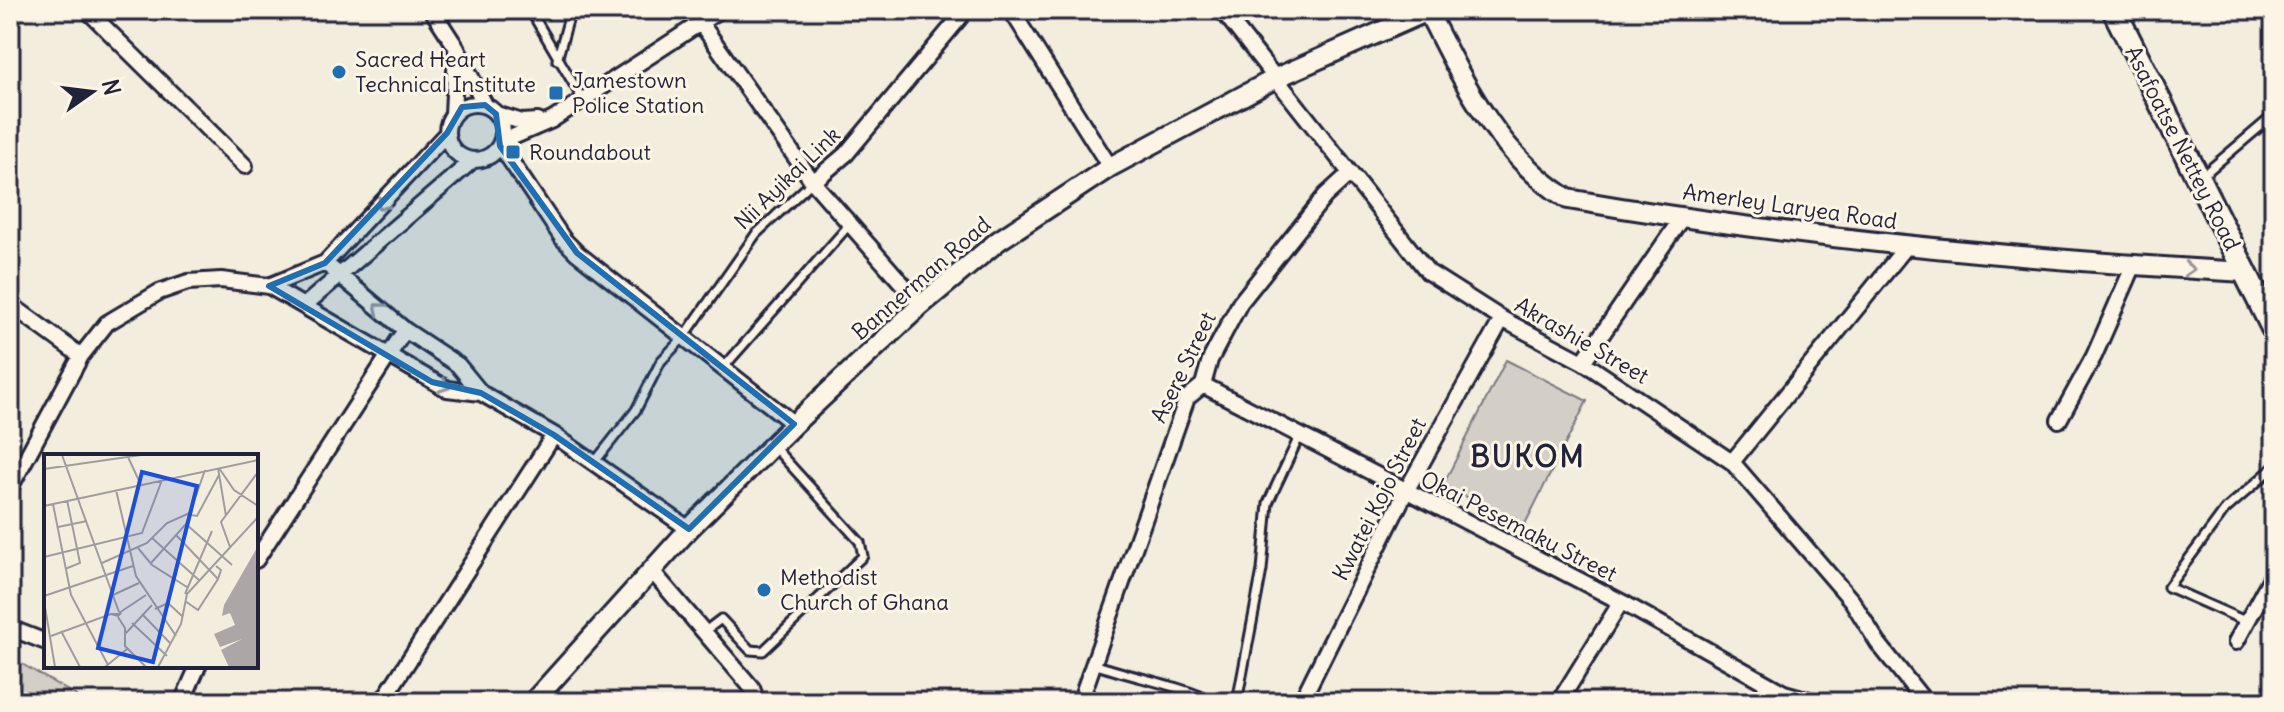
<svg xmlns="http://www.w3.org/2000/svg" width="2284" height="712" font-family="Delius,sans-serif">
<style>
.green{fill:#d4cfc6;stroke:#7b7880;stroke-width:2}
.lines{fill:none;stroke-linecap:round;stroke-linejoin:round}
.service-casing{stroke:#22223b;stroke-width:13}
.minor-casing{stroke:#22223b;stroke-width:20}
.tertiary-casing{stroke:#22223b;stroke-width:24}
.primary-casing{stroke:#22223b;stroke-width:28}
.service{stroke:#fcf5e5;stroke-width:7}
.minor{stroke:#fcf5e5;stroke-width:14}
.tertiary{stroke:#fcf5e5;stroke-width:18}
.primary{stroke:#fcf5e5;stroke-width:22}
.oneway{stroke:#9a9698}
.marked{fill:#1f6fb2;fill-opacity:0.2;stroke:#1f6fb2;stroke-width:6;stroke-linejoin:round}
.poi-dot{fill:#1f6fb2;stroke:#fcf5e5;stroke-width:3}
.labels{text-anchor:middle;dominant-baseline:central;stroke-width:6;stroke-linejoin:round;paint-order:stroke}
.poi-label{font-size:22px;fill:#22223b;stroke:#fcf5e5;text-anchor:start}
.street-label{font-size:22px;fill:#22223b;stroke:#fcf5e5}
.district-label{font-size:30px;font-weight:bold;letter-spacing:2px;fill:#22223b;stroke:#fcf5e5}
.inset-road{fill:none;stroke:#9f9c9d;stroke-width:2}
.view{fill:#1d4ed8;fill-opacity:0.15;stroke:#1d4ed8;stroke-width:4}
.inset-edge{fill:none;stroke:#22223b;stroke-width:4}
</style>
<rect width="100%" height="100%" fill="#f3edde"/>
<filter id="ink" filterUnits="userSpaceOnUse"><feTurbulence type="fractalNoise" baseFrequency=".0125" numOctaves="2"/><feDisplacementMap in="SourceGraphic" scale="16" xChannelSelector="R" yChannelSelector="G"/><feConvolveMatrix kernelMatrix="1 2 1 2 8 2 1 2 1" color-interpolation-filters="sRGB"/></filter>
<g filter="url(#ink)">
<!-- green -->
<path class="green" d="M1506,360l81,41 -63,125 -81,-41z
M10,657l77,45h-77z"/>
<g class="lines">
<defs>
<path id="service" d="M530,10l53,90
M557,60l14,-50
M2202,176l72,-61
M723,368l127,-144
M594,463l42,-53 25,-49 23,-24 72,-103 56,-52
M2245,621l-77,-34 57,-77 49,-43
M704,632l17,-13 29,31 13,1 100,-95 -3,-14 -86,-95
M1094,664c40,14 82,20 120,38
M1237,702l25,-132 6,-67 32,-68"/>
<path id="minor" d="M87,10l158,156
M432,10l24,37 29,58
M1011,10l99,157
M1222,10l206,262 74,47 81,43 149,100 120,139 26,42 47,59
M700,22l113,160 108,123
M447 132a28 28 0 1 1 56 0a28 28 0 1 1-56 0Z
M453,114l3,-63
M496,114l26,8 16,-1
M501,142l51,-22 168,-110
M500,145l63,94 14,14 217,171
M813,182l33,-28 120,-144
M325,263l80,67 53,35 23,28 73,42 135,94
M269,286l56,-23 122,-130
M10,304l71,52
M305,305l168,-145
M1583,362l100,-146
M1203,385l424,220 157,88 32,9
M2059,420l35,-64 39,-89
M1732,462l174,-215
M10,488l71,-132 26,-33 52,-31 29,-10 33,-2 48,6 178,103 34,4
M256,560l149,-230
M652,571l100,117 5,14
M10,628l36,14
M2236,642l38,-70
M182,702l16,-36
M382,702l172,-267
M1080,702l107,-304 16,-13 7,-25 30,-57 85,-107 23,-21
M1301,702l104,-209 97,-174
M1559,702l62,-100"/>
<path id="tertiary" d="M1427,10c36,71 71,146 141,189 224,39 450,60 677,73
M533,702l156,-173 105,-105 127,-119 77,-64 112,-74 166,-89 154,-68"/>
<path id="primary" d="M2114,10l160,320"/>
</defs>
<!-- service casing -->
<use href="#service" class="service-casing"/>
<!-- minor casing -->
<use href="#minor" class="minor-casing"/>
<!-- tertiary casing -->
<use href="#tertiary" class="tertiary-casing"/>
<!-- primary casing -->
<use href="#primary" class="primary-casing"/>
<!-- service -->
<use href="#service" class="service"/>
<!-- minor -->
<use href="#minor" class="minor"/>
<!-- tertiary -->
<use href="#tertiary" class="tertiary"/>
<!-- primary -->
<use href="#primary" class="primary"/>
</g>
<!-- one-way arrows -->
<defs><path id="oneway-chevron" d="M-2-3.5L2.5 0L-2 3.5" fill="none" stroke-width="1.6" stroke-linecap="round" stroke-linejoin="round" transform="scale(2)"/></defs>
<g class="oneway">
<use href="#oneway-chevron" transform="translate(382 205) rotate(133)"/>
<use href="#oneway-chevron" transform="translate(2189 269) rotate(3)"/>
<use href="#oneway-chevron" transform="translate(379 308) rotate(-140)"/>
<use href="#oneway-chevron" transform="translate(445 386) rotate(19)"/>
</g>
</g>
<!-- marked area -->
<path class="marked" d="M485,105l11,9 4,32 77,107 217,171 -105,105 -135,-94 -73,-42 -49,-11 -163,-96 56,-23 122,-130 15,-26z"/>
<!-- markers -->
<g class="poi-dot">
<circle cx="339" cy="72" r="8"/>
<rect x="548" y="85" width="16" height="16" rx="4"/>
<rect x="505" y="144" width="16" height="16" rx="4"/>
<circle cx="764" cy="590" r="8"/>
</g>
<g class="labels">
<!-- poi labels -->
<g class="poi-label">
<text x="355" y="59">Sacred Heart<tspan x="355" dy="25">Technical Institute</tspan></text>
<text x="572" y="80">Jamestown<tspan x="572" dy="25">Police Station</tspan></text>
<text x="529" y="152">Roundabout</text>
<text x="780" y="577">Methodist<tspan x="780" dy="25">Church of Ghana</tspan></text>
</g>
<!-- street labels -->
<g class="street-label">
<text transform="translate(2183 148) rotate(63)">Asafoatse Nettey Road</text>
<text transform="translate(787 178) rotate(-44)">Nii Ayikai Link</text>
<text transform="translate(1790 206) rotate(8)">Amerley Laryea Road</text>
<text transform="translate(921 278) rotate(-41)">Bannerman Road</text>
<text transform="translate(1582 340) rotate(30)">Akrashie Street</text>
<text transform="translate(1183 367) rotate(-64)">Asere Street</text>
<text transform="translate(1379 499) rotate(-63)">Kwatei Kojo Street</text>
<text transform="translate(1519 526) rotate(27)">Okai Pesemaku Street</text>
</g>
<!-- district labels -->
<g class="district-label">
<text x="1528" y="456">BUKOM</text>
</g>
</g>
<!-- overview -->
<g transform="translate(44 454)">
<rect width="214" height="214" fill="#f3edde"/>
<path d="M214,92v121h-29l-8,-17 21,-11 -22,8 -6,-13 21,-9 -5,-12 -8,3 2,-11z" fill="#aca7a6"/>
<path class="inset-road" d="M18,1l57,157M84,3l13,28M174,14l8,48M175,14l15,22 24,16M0,15l97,-14M72,36l20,86 40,60M9,50l18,91 37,70M0,52l214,-46M147,61l6,1 22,-41M142,70l46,41M14,73l29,-6M132,81l42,44M108,84l48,43M186,93l-9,-25 37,-50M94,94l14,17 35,22M0,103l98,-24 20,-53M58,109l45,-20 20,-20 25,-11M107,109l35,-39 19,-54M21,115l15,-6 -13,-63M141,140l27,-63M69,141l26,-12M0,142l89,-30M0,147l11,66M141,147l13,9 20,-31 3,-9 -5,-4M111,155l13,-6 14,13M75,159l27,-18M98,160l29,30M74,163l7,11v18l21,21M88,169l35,33M17,177l19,36M82,179l26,-28M7,182l60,-22h9l-2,2 -7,-2M61,213l22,-18M114,213l23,-43 6,-30 71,-77"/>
<path class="view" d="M98,18l55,14 -44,176 -55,-14z"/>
<rect width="214" height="214" class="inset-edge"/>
</g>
<!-- margin -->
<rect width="2284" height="712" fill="none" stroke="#fcf5e5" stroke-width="40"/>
<rect x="20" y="20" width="2244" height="672" fill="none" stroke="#22223b" stroke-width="3" filter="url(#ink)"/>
<!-- north arrow -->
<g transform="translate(92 92) rotate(76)" stroke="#fcf5e5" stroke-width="6" paint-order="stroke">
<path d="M0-6L14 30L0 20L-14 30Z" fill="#22223b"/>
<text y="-12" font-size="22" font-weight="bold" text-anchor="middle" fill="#22223b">N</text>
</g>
</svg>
